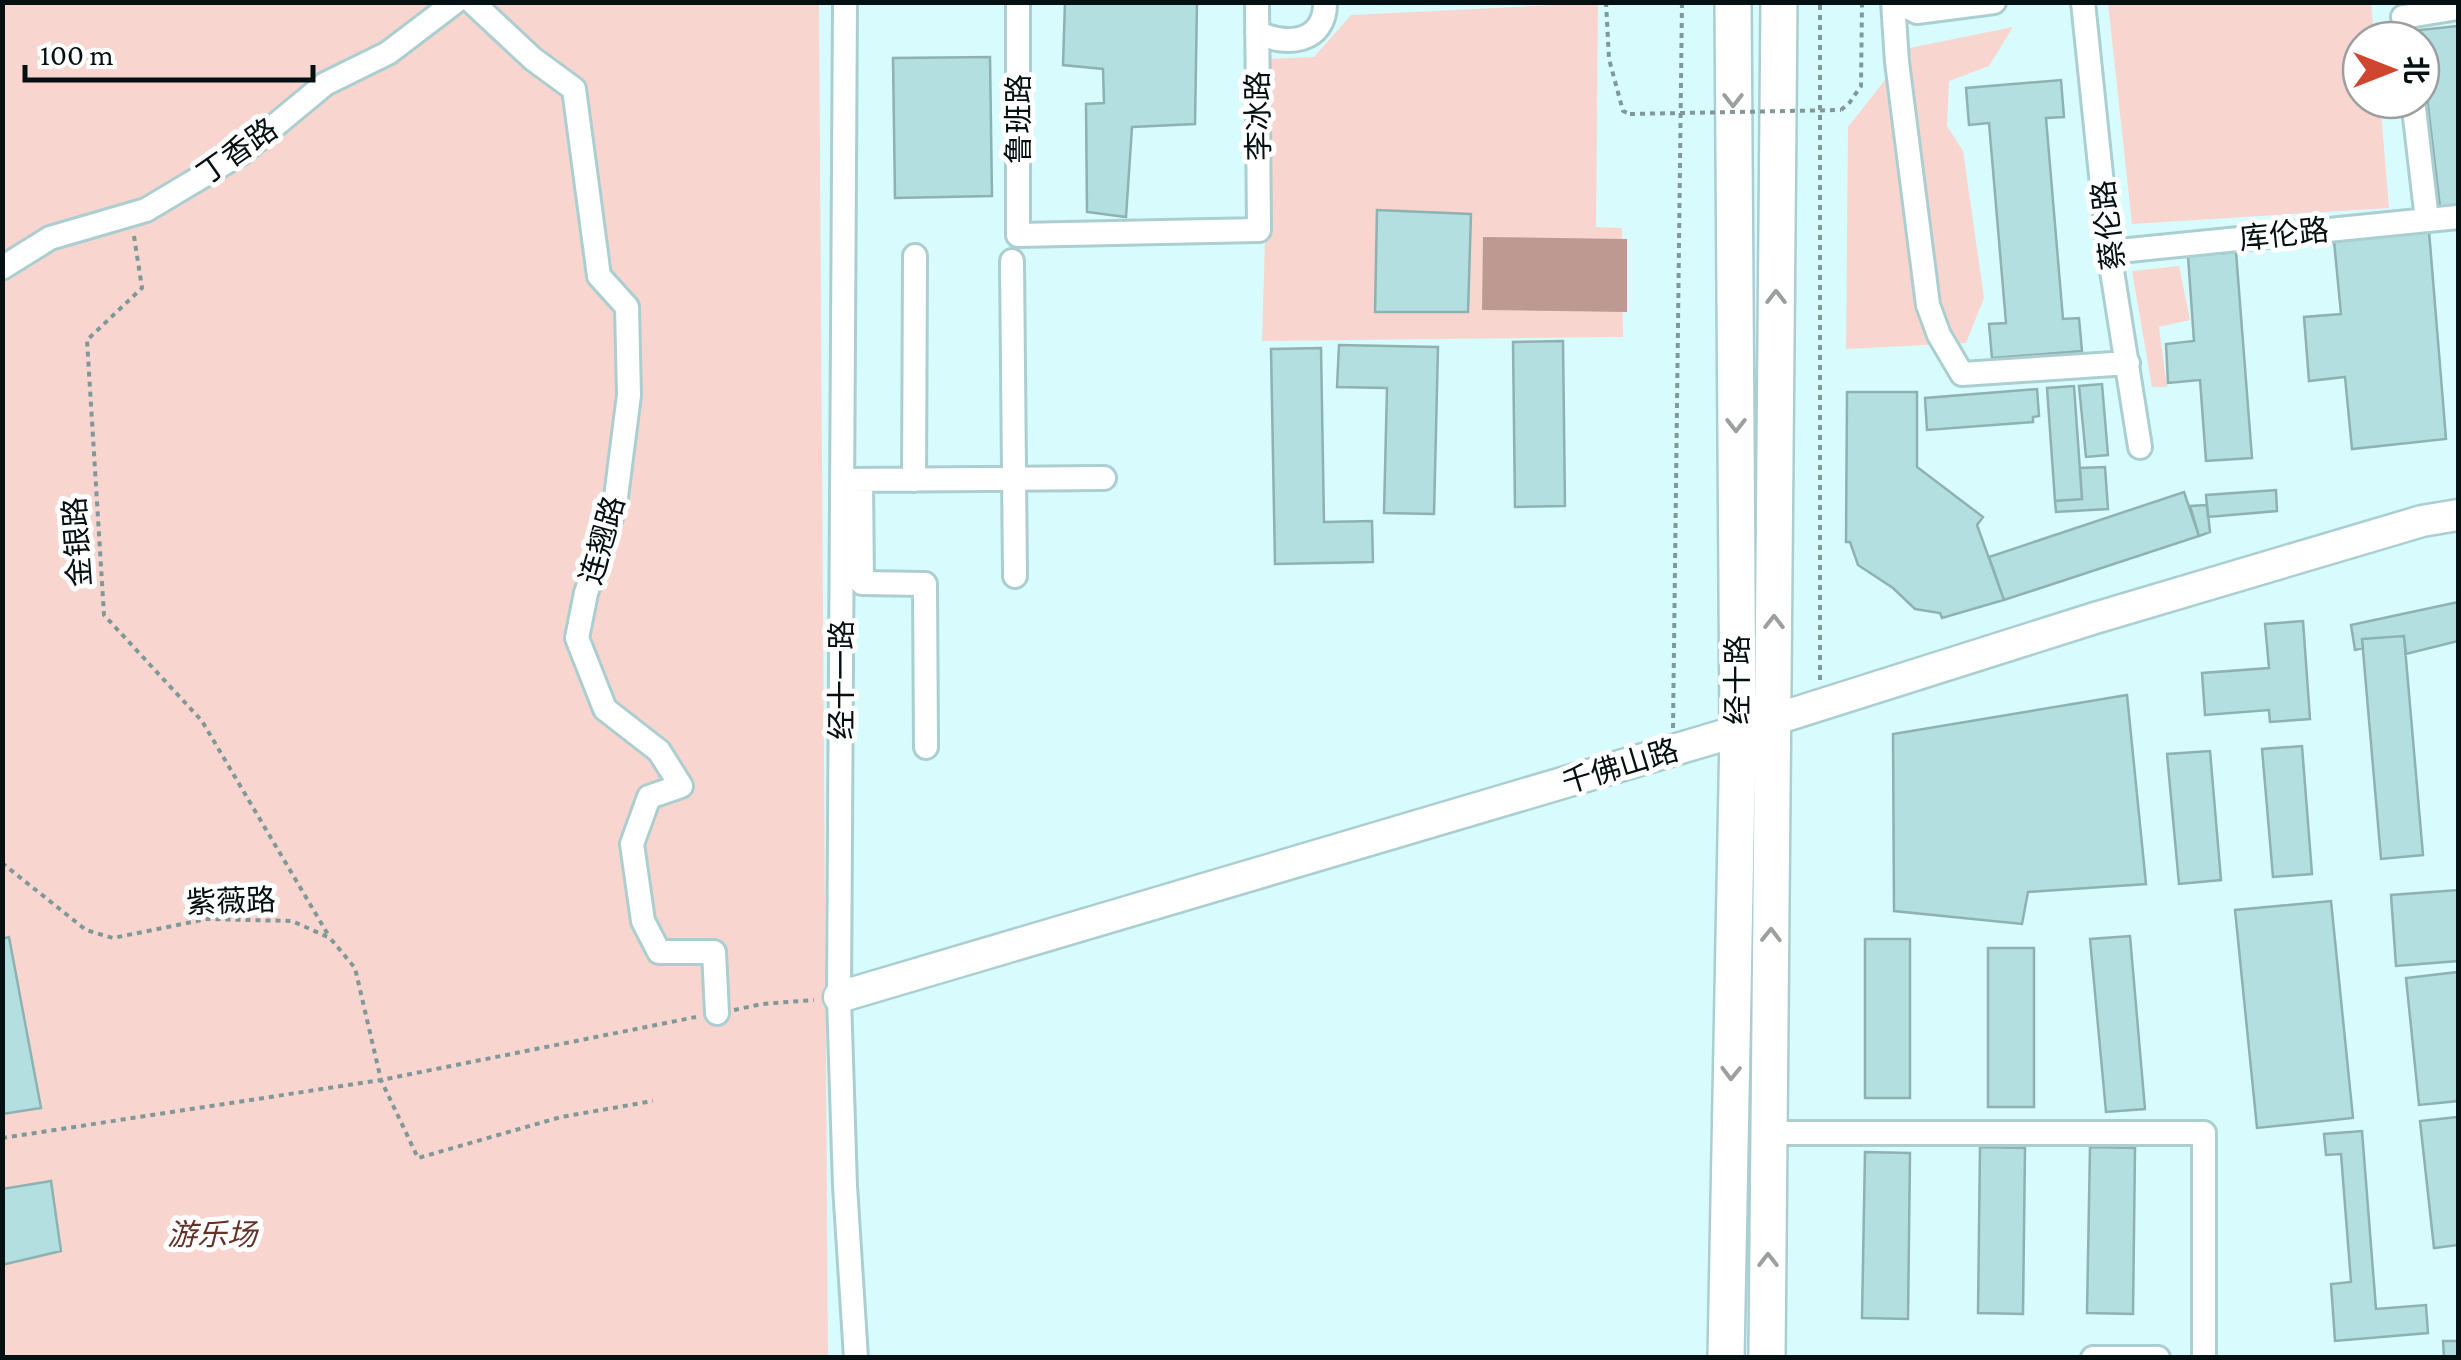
<svg xmlns="http://www.w3.org/2000/svg" width="2461" height="1360" font-family="'Crimson Pro','Noto Sans SC',serif">
<style>
.green{fill:#f8d6cf}
.water{fill:#be9991}
.building{fill:#b3dfe1;stroke:#8eb1b2;stroke-width:2.5}
.lines{fill:none;stroke-linecap:round;stroke-linejoin:round}
.minor-casing{stroke:#abced0;stroke-width:28}
.major-casing{stroke:#abced0;stroke-width:35}
.highway-casing{stroke:#abced0;stroke-width:40}
.path{stroke:#7f999a;stroke-width:4;stroke-dasharray:5 5;stroke-linecap:butt}
.minor{stroke:#fff;stroke-width:22}
.major{stroke:#fff;stroke-width:30}
.highway{stroke:#fff;stroke-width:35}
.path-bridge{stroke:#7f999a;stroke-width:4;stroke-dasharray:5 5;stroke-linecap:butt}
.oneway{stroke:#9b9fa0}
.labels{text-anchor:middle;dominant-baseline:central;stroke-width:10;stroke-linejoin:round;paint-order:stroke}
.street-label{font-size:30px;fill:#041011;stroke:#fff}
.park-label{font-size:30px;font-style:italic;fill:#653228;stroke:#fff}
</style>
<rect width="100%" height="100%" fill="#d8fcfe"/>
<!-- green -->
<path class="green" d="M2,3h817l9,1354h-825z
M1598,3l-2,224 26,1 1,109 -361,4 4,-136 -3,-146 51,-2 37,-42z
M2108,3h263l3,37h-13v60h19l9,108 -257,16z
M1883,17l26,31 104,-21 -24,39 -40,15 -2,45 16,25 21,147 -18,45 -120,6 2,-222 40,-51z
M2179,266l11,54 -31,7 8,60h-15l-20,-116z"/>
<!-- water -->
<path class="water" d="M1483,237l144,2v73l-145,-2z"/>
<!-- building -->
<path class="building" d="M1065,2h132l-2,122 -63,3 -6,90 -39,-5 -1,-108 18,-1 -1,-34 -40,-4z
M2458,26v179l-18,2 -21,-177z
M990,57l2,139 -97,2 -2,-140z
M2061,80l3,37 -18,1 17,201 16,-1 3,33 -90,7 -3,-34 17,-1 -17,-200 -20,2 -3,-37z
M1377,210l94,4 -3,98h-93z
M2429,231l17,208 -94,10 -7,-72 -36,4 -5,-64 37,-3 -7,-73z
M2236,252l16,206 -46,3 -6,-81 -32,3 -2,-39 28,-3 -6,-85z
M1563,341l2,165 -50,1 -2,-165z
M1339,345l99,2 -4,167 -50,-1 3,-125 -50,-1z
M1321,348l3,174 48,-1 1,41 -98,2 -4,-215z
M2102,384l6,71 -22,2 -7,-71z
M2074,386l8,113 -27,2 -8,-113z
M2037,389l2,27 -6,1v5l-106,8 -2,-32z
M1847,392h70v75l66,50 -6,8 27,75 -62,18 -2,-5 -25,-4 -22,-21 -35,-23 -8,-23h-4z
M2105,467l3,42 -52,3 -1,-11 27,-2 -2,-31z
M2276,490l1,21 -69,6 -2,-22z
M2184,492l15,44 -195,64 -15,-43z
M2207,505l3,27 -11,4 -9,-30z
M2458,602v39l-52,13 -2,-18 -42,3 1,9 -8,2 -4,-25z
M2303,621l7,98 -40,3 -1,-12 -64,5 -3,-42 67,-5 -4,-44z
M2404,636l19,219 -42,4 -19,-220z
M2127,695l19,189 -118,8 -6,32 -128,-13 -1,-177z
M2302,746l10,128 -39,3 -11,-128z
M2210,751l11,129 -42,4 -12,-130z
M2458,890v71l-62,5 -5,-71z
M2331,901l22,217 -96,10 -22,-218z
M2130,936l15,173 -39,3 -16,-173z
M9,937l32,171 -39,6v-175z
M1865,939h45v159h-45z
M1988,948h46v159h-46z
M2458,972v129l-39,4 -13,-127z
M2458,1117v128l-24,3 -14,-127z
M2362,1131l14,178 50,-4 2,28 -93,8 -4,-57 20,-2 -10,-128 -15,1 -2,-21z
M1980,1147l45,1 -2,166 -45,-1z
M2090,1147l45,1 -2,166 -46,-1z
M1865,1152l45,1 -2,166 -46,-1z
M51,1181l10,70 -59,14v-76z
M2443,1341h15v17h-14z"/>
<g class="lines">
<defs>
<path id="minor" d="M472,2l61,57 41,30 25,187 28,31 2,88 -14,110 -29,88 -9,45 28,71 54,42 22,35 -32,11 -17,47 11,77 16,31h55l3,61
M845,2l-6,995 6,189 11,172
M1018,2v233l241,-5 -2,-228
M1893,2l4,60 31,243 11,30 23,39 166,-11
M1898,2l19,10 77,-10
M2083,2l26,250 31,195
M2403,17l55,-9
M1257,32c29,15 69,11 68,-30
M2413,100l14,120
M2109,252l349,-35
M1012,261l3,315
M2,268l48,-30 96,-28 97,-58 82,-68 63,-31 67,-51
M847,480l257,-2
M861,480l1,103 63,1 1,163
M914,480l1,-224
M1769,1133h435v225
M2093,1358h65"/>
<path id="major" d="M839,997l899,-266 357,-113 327,-97 36,-6"/>
<path id="highway" d="M1726,1358l12,-627 -5,-729
M1767,1358l12,-1356"/>
</defs>
<!-- minor casing -->
<use href="#minor" class="minor-casing"/>
<!-- major casing -->
<use href="#major" class="major-casing"/>
<!-- highway casing -->
<use href="#highway" class="highway-casing"/>
<!-- path -->
<path class="path" d="M1606,2l3,57 14,52 7,3
M1841,110l9,-8 11,-16 1,-84
M134,236l8,52 -55,52 17,275 98,106 128,217
M1820,680v-678
M1673,728l9,-726
M2,863l84,67 27,8 94,-19 85,2 38,17 25,30 26,112 37,78 143,-41 92,-16
M734,1010l28,-6 52,-4
M2,1138l379,-58 315,-63"/>
<!-- minor -->
<use href="#minor" class="minor"/>
<!-- major -->
<use href="#major" class="major"/>
<!-- highway -->
<use href="#highway" class="highway"/>
<!-- path-bridge -->
<path class="path-bridge" d="M1630,114l211,-4"/>
</g>
<!-- one-way arrows -->
<defs><path id="oneway-chevron" d="M-2-3.5L2.5 0L-2 3.5" fill="none" stroke-width="1.6" stroke-linecap="round" stroke-linejoin="round" transform="scale(2.5)"/></defs>
<g class="oneway">
<use href="#oneway-chevron" transform="translate(1733 100) rotate(90)"/>
<use href="#oneway-chevron" transform="translate(1776 297) rotate(-90)"/>
<use href="#oneway-chevron" transform="translate(1736 425) rotate(90)"/>
<use href="#oneway-chevron" transform="translate(1774 622) rotate(-90)"/>
<use href="#oneway-chevron" transform="translate(1771 935) rotate(-89)"/>
<use href="#oneway-chevron" transform="translate(1731 1073) rotate(91)"/>
<use href="#oneway-chevron" transform="translate(1768 1260) rotate(-90)"/>
</g>
<g class="labels">
<!-- street labels -->
<g class="street-label">
<text transform="translate(1258 116) rotate(-91)">李冰路</text>
<text transform="translate(1018 119) rotate(-90)">鲁班路</text>
<text transform="translate(237 151) rotate(-35)">丁香路</text>
<text transform="translate(2108 225) rotate(-97)">蔡伦路</text>
<text transform="translate(2284 234) rotate(-6)">库伦路</text>
<text transform="translate(602 540) rotate(-74)">连翘路</text>
<text transform="translate(77 542) rotate(-94)">金银路</text>
<text transform="translate(841 680) rotate(-90)">经十一路</text>
<text transform="translate(1737 680) rotate(-90)">经十路</text>
<text transform="translate(1620 766) rotate(-17)">千佛山路</text>
<text transform="translate(231 901) rotate(-2)">紫薇路</text>
</g>
<!-- park labels -->
<g class="park-label">
<text x="212" y="1234">游乐场</text>
</g>
</g>
<!-- border -->
<rect width="2461" height="1360" fill="none" stroke="#041011" stroke-width="10"/>
<!-- north arrow -->
<g transform="translate(2391 70) rotate(90)"><circle r="48" fill="#ffffff" stroke="#9b9fa0" stroke-width="2.5"/>
<path d="M0-8L18 38L0 25L-18 38Z" fill="#d0452d"/>
<text y="-15" font-size="28" font-weight="bold" text-anchor="middle" fill="#041011">北</text>
</g>
<!-- scale -->
<path d="M25 65v15h288v-15" fill="none" stroke="#041011" stroke-width="5"/>
<text x="40" y="65" font-size="30" fill="#041011" stroke="#ffffff" stroke-width="8" paint-order="stroke">100 m</text>
</svg>
